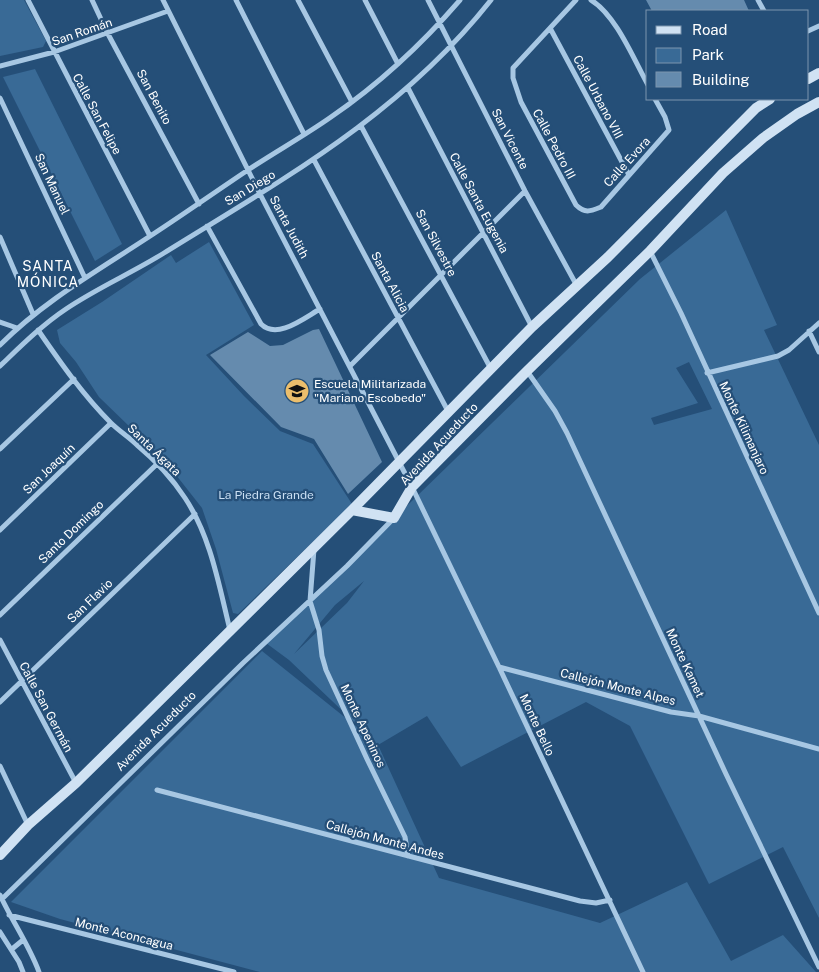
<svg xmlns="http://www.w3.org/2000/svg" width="819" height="972" font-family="'Public Sans',sans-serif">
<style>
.green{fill:#396a96;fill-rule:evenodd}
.building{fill:#658bae}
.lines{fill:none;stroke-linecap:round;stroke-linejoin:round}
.street{stroke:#a7c7e3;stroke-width:5}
.secondary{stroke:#d0e2f3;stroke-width:10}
.labels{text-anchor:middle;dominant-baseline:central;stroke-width:4.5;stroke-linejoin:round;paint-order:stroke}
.street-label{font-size:12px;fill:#fff;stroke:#254f78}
.poi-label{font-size:12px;fill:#fff;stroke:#254f78;text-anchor:start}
.park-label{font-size:12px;fill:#cadff3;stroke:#254f78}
.neighbourhood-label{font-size:14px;letter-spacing:1px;fill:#fff;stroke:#254f78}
</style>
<rect width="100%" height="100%" fill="#254f78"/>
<!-- green -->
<path class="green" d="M0,0h24l22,41 -3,6 -43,9z
M35,69l87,175 -27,17 -92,-184z
M726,210l51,115 -13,5 55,115v473l-36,-71 -74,37 -79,-158 -44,-24 -125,65 -34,-51 -49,29 61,133 161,45 87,-41 44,79 52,-26 33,37h-556l-200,-53 -49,-17 251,-251 110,88 -83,-79 -23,-17 374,-364zM689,362l23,47 -58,16 -3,-7 47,-15 -22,-35zM364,581l-17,22 -53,51 41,-49z
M209,242l45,83 -48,30 38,41 36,35 33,13 39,60 -114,110 -5,-1 -17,-64 -14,-41 -37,-47 -66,-64 -23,-35 -16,-19 -3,-13 45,-28 69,-47 5,8z"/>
<!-- building -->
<path class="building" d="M646,0h98l5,11h-97z
M319,329l63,133 -34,32 -34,-55 -33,-12 -71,-72 38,-23 22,14 13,-1 30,-15z"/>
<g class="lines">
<!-- street -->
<path class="street" d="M28,0l122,236
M92,0l16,34 91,170
M163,0l97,194 152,293 87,180 144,305
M236,0l68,134
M298,0l54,102
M365,0l33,64
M428,0l97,191 52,95
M576,0l-63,68v10l8,24 55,103c9,9 15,6 25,2l68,-77 -4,-13 -10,-18
M591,0c25,15 43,60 57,85
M758,0l6,11
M550,28l79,147
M808,31l11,-5
M0,66l54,-14 114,-41
M408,88l124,239
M0,98l85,180
M361,126l130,243
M314,160l135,253
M207,226l54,98c16,16 43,-6 59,-15
M0,237l33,77
M650,251l31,62 138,300
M0,322l17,6
M38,330c22,32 45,65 73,93 8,8 18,14 26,22 18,15 35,33 48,53 26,39 34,88 45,132
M809,331l10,21
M0,345c42,-42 92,-71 141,-103 36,-23 71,-48 107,-72 27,-18 56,-34 83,-53 48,-33 91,-73 129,-117
M0,366c21,-20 42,-41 66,-57 31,-21 66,-36 98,-56 121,-75 237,-139 327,-253
M350,366l175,-175
M527,371l28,40 12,22 159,341 93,193
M707,373l71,-17 11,-6 30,-27
M0,449l74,-70
M0,530l111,-107
M314,549l-4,52 9,29 3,26 4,14 41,89 38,78 3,19
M0,615l157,-151
M0,640l76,143
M499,667l172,45 28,4 120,33
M0,702l195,-188
M0,766l28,59
M157,790l423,111 16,2 14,-3
M0,895c12,26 29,50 39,77
M2,899l241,-236 104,-97 47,-48
M9,915l225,57
M0,932l19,30 4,10
M12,949l11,-9"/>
<!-- secondary -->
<path class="secondary" d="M808,79l11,-6
M352,510l42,8 18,-31 115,-116 123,-120 73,-78 40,-35 34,-24 22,-12
M0,855l28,-30 48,-42 59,-58 217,-215 180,-183 76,-70 148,-149 14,-9"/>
</g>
<!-- icons -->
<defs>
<symbol id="school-disc" viewBox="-11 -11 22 22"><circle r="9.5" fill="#ecbe6c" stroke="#254f78"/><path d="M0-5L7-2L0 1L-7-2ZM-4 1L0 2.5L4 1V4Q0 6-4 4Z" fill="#111"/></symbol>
</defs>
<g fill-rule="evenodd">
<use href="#school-disc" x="283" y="377" width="28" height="28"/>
</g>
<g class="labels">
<!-- street labels -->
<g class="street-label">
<text transform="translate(82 32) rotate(-19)">San Román</text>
<text transform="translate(154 97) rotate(62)">San Benito</text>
<text transform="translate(598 97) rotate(62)">Calle Urbano VIII</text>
<text transform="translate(97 114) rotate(62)">Calle San Felipe</text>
<text transform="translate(510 139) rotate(63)">San Vicente</text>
<text transform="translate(554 144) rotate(62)">Calle Pedro III</text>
<text transform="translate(627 162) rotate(-48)">Calle Evora</text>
<text transform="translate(52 184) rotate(65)">San Manuel</text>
<text transform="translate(250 188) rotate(-31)">San Diego</text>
<text transform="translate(479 203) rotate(62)">Calle Santa Eugenia</text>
<text transform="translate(289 227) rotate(62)">Santa Judith</text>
<text transform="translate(436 243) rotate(62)">San Silvestre</text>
<text transform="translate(390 282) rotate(62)">Santa Alicia</text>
<text transform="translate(744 428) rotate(65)">Monte Kilimanjaro</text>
<text transform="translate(439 444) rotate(-47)">Avenida Acueducto</text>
<text transform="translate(154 450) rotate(44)">Santa Ágata</text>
<text transform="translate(49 469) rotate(-44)">San Joaquín</text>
<text transform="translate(71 532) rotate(-44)">Santo Domingo</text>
<text transform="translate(90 601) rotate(-44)">San Flavio</text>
<text transform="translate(685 663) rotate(65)">Monte Kamet</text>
<text transform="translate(618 687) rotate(14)">Callejón Monte Alpes</text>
<text transform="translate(46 707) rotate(62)">Calle San Germán</text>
<text transform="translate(537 725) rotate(65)">Monte Bello</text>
<text transform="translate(363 726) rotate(65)">Monte Apeninos</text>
<text transform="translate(156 731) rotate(-45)">Avenida Acueducto</text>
<text transform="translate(385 840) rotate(15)">Callejón Monte Andes</text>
<text transform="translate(124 934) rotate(14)">Monte Aconcagua</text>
</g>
<!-- poi labels -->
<g class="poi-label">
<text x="314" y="384">Escuela Militarizada<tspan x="314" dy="14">"Mariano Escobedo"</tspan></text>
</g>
<!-- park labels -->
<g class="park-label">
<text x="266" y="495">La Piedra Grande</text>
</g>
<!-- neighbourhood labels -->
<g class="neighbourhood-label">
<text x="48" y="266">SANTA<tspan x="48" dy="16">MÓNICA</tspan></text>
</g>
</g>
<!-- legend -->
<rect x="646" y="10" width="162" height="90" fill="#254f78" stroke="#7c95ae"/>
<rect x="656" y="26" width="25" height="8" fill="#d0e2f3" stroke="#7c95ae"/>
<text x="692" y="35" font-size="15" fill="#ffffff">Road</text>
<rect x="656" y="48" width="25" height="15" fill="#396a96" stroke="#7c95ae"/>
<text x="692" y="60" font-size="15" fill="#ffffff">Park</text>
<rect x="656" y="72" width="25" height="15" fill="#658bae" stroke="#7c95ae"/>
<text x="692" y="85" font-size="15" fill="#ffffff">Building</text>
</svg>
